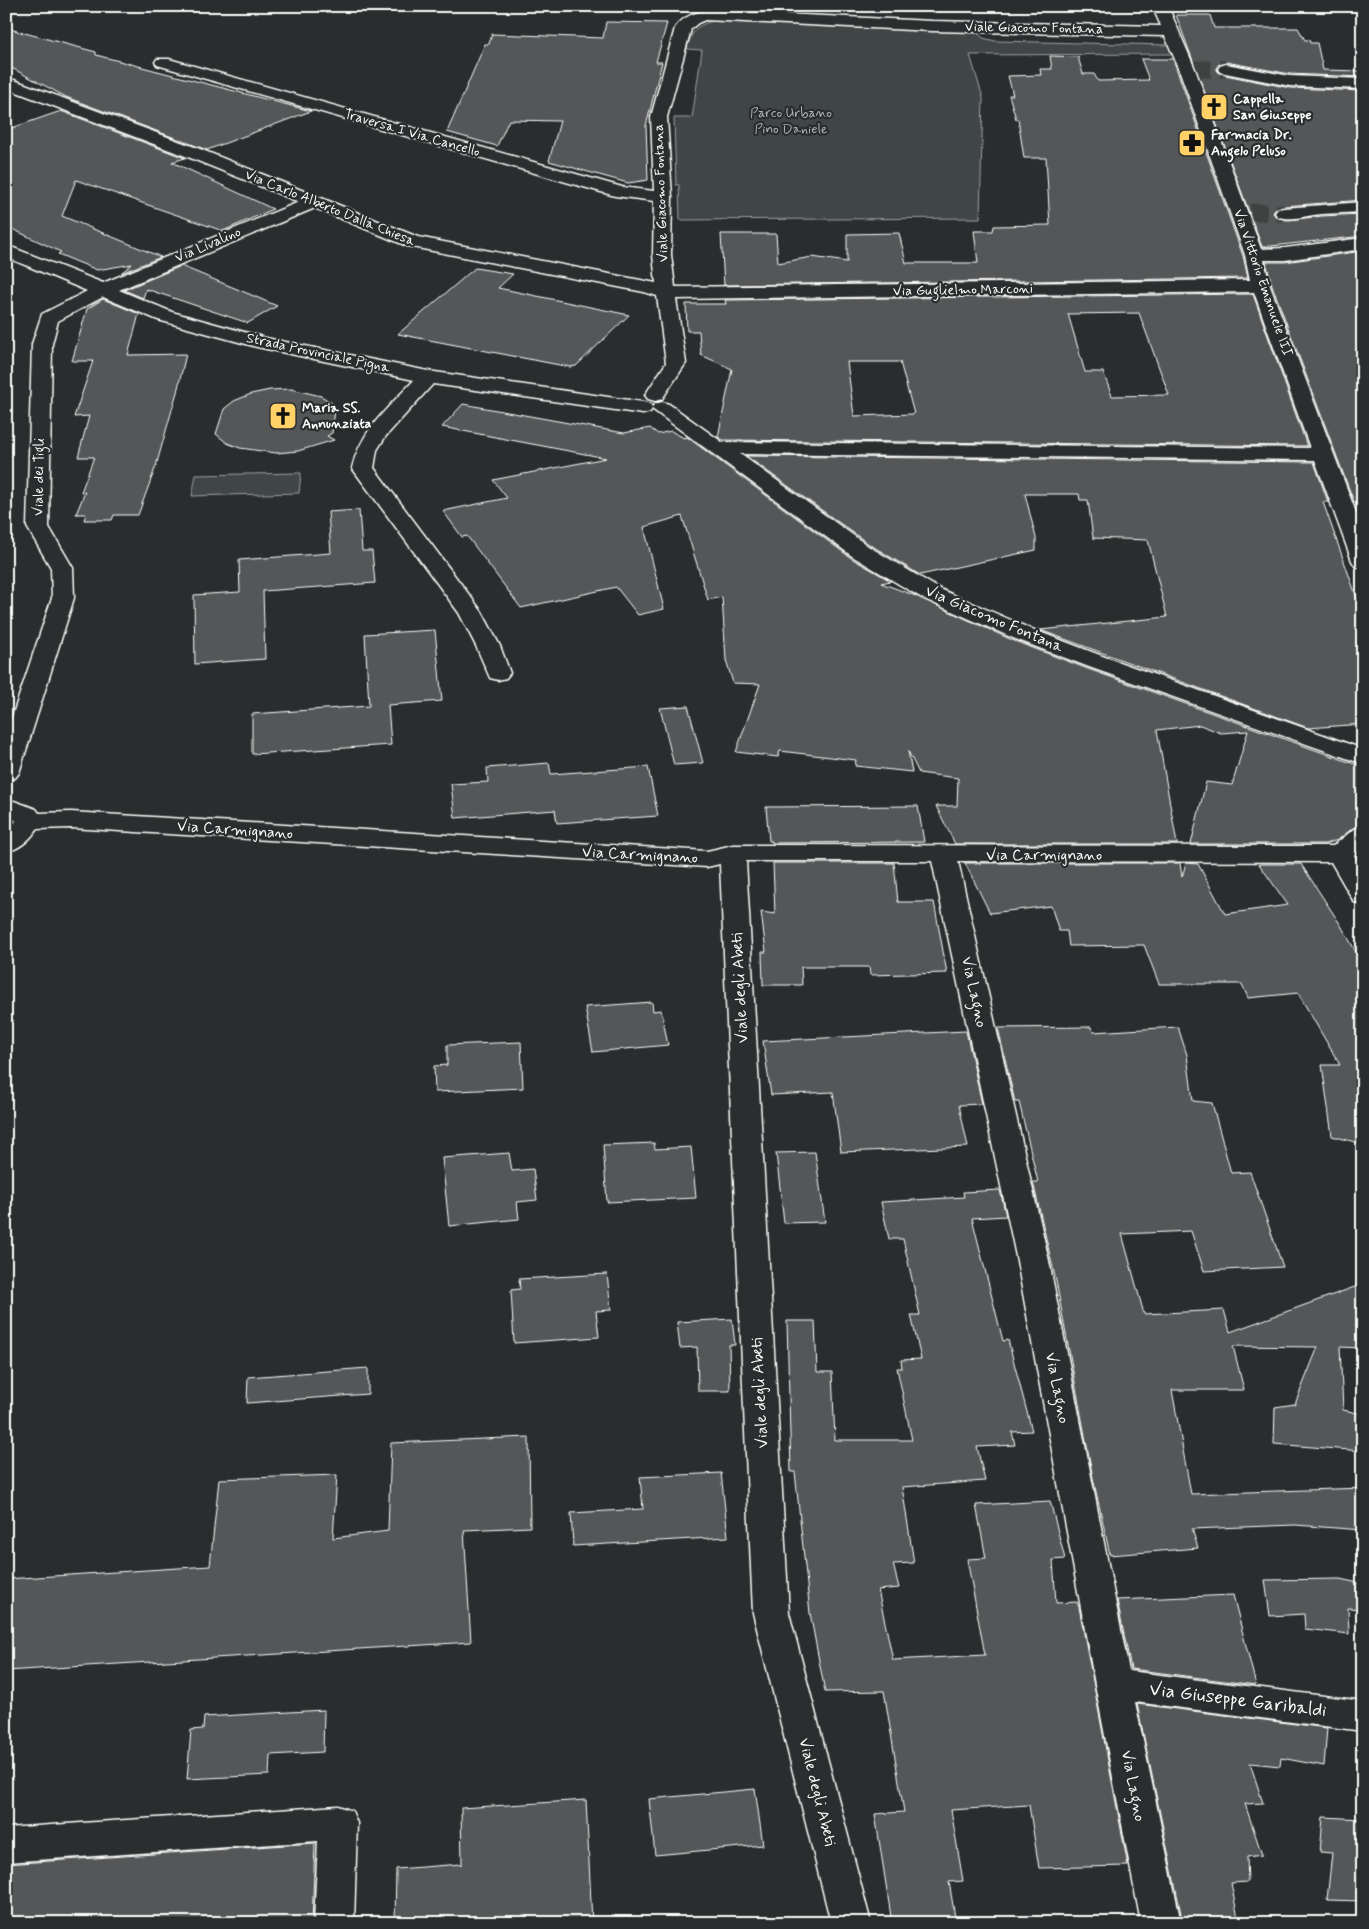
<svg xmlns="http://www.w3.org/2000/svg" width="1369" height="1929" font-family="Mynerve,sans-serif">
<style>
.green{fill:#414445;stroke:#a0a2a2}
.building{fill:#555758;stroke:#fff;fill-rule:evenodd}
.lines{fill:none;stroke-linecap:round;stroke-linejoin:round}
.minor-tunnel{stroke:#3f4243;stroke-width:17;stroke-dasharray:17 9;stroke-linecap:butt}
.minor-casing{stroke:#fff;stroke-width:3}
.minor{fill:#2a2d2e;fill-rule:evenodd}
.labels{text-anchor:middle;dominant-baseline:central;stroke-width:4.5;stroke-linejoin:round;paint-order:stroke}
.far-street-label{font-size:14px;fill:#fff;stroke:#2a2d2e}
.far-poi-label{font-size:14px;font-weight:bold;fill:#fff;stroke:#2a2d2e;text-anchor:start}
.far-park-label{font-size:14px;fill:#b3b4b5;stroke:#2a2d2e}
.street-label{font-size:16px;fill:#fff;stroke:#2a2d2e}
.near-street-label{font-size:19px;fill:#fff;stroke:#2a2d2e}
</style>
<rect width="100%" height="100%" fill="#2a2d2e"/>
<filter id="ink" filterUnits="userSpaceOnUse"><feTurbulence type="fractalNoise" baseFrequency=".02" numOctaves="2"/><feDisplacementMap in="SourceGraphic" scale="10" xChannelSelector="R" yChannelSelector="G"/><feConvolveMatrix kernelMatrix="1 2 1 2 8 2 1 2 1" color-interpolation-filters="sRGB"/></filter>
<g filter="url(#ink)">
<!-- green -->
<path class="green" d="M716,20l258,10 9,8 12,3 173,4 5,9 -203,1 13,43 -3,120 -300,2 -1,-35h-3l-2,-67h18l10,-68 -15,-1c6,-21 9,-23 29,-29z
M301,473l-2,20 -107,3 4,-21z"/>
<!-- building -->
<path class="building" d="M1176,15h34l4,13h84l7,12h4l1,3h7l6,27 40,1v6l-73,-3 -64,-12 -7,2 -3,4 4,6 70,14 73,3v109l-79,6 -8,2 -3,5 5,6 11,1 33,-4 41,-2v22l-101,11z
M606,22l61,1 -11,39h6l-16,64 2,54 -20,3 -79,-22 11,-40 -51,-1 -12,26 -50,-14 38,-88h4l3,-10 111,4z
M6,28l90,24v3l215,56 -104,39 -141,-53 -60,-32z
M1050,56l28,1 5,17h11l4,7 51,-1 -8,-21h32l70,197 5,22 -524,7 -3,-51h55l2,29 34,-6 35,5v-28l52,-1 7,30h72l-4,-32h19l1,-5 56,-1 -4,-67h-22l-6,-39h-2l-7,-24h4l-5,-19 33,-1 -1,-6h12z
M61,111l124,47 -13,4 101,47 -50,22 -147,-51 -14,36 99,41 -40,16 11,-9 -35,6 -39,-16 3,-2 -55,-26v-96z
M1363,251v252l-9,-1 -82,-217 -6,-23h19z
M181,266l68,28 28,12 -29,17 -102,-34 -3,9 -19,-8z
M475,268l38,6 -15,14 131,27 -53,51 -6,1 -172,-33z
M1253,294l54,152 -584,-6 -5,-3 14,-68 -31,-14 -2,-24h-12l-1,-27h40l-1,-4zM1139,313l30,82 -57,1 -9,-24h-18l-17,-58zM847,362h53l14,52 -60,2z
M103,299l36,15 -11,41 58,-1 -9,38 -21,74 -18,49h-24l-2,5h-28l2,-6h-10l9,-22h-4l13,-35h-16l11,-41 -15,1 19,-56h-21l15,-52z
M291,389l30,7 10,6 4,8 -3,23 -5,3 7,4 -36,11 -22,2 -36,-5 -13,-5 -11,-9 8,-25 10,-8 17,-7 19,-4z
M463,404l161,29 26,-5 8,6 13,-3 13,7 3,-1 164,121 40,23 -10,2 35,13 96,44 76,29 275,98v56l-10,5 -15,12 -13,4h-134l15,-62 26,3 16,-54 -27,2 -21,-8 -43,5 20,114h-222l-19,-38h21l1,-28 -39,-5 -11,-22 4,21 -57,-6 1,-6 -76,-9 -2,6 -42,-5 24,-68 -27,-1 -7,-23 -4,-63 -14,3 -26,-84 -38,11 20,82 -26,6 -22,-28 -95,21 -54,-72 -5,1 -19,-26 64,-13 -14,-18 113,-22 -164,-31z
M746,456l568,6 14,40h-5l40,113v109l-55,4 -268,-98 127,-13 -19,-77 -55,-2 -5,-38h-8l-1,-6h-54l11,44v12l-116,25 -51,-31z
M359,510l3,41h10l3,32 -112,8 2,68 -70,5 -1,-69 46,-3 -1,-32 92,-7 -3,-41z
M435,630l7,71 -54,4 3,40 -139,9v-40l117,-8 -4,-72z
M688,706l15,57 -29,2 -14,-57z
M549,763l2,11 97,-7 10,49 -101,7 -2,-13 -100,8 -4,-34 37,-2 -1,-14z
M918,806l6,36 -152,1v-2h-3l-3,-34z
M773,863h121l4,39h36l13,71 -77,2 -1,-8h-68l1,18h-39l-1,-33h4l-5,-40 14,2z
M965,863h215l2,14 4,-14 12,1 27,50 63,-9 -29,-41h42l39,60 23,40v180l-31,-8 -10,-71h18l-42,-72 -50,5 -6,-14h-83l-15,-39 -75,1 -2,-15h-8l-8,-25 -61,7z
M652,1002l1,9 8,-1 7,35 -75,7 -8,-45z
M1091,1027l2,5 85,-5 9,28 6,46 19,2 19,70 19,-1 33,95 -79,4 -13,-40 -69,3 22,80 80,-4 6,22 133,-48v64l-23,-1 3,63 19,4 1,37 -89,-7 1,-37 20,-3 23,-57 -85,-1 11,44h-72l19,104 172,-6v42l-68,-5 -103,4 6,19 -88,7 -17,-77 -37,-197 -23,-99h5l-19,-80h-4l-17,-74z
M966,1031l16,73 -23,1 9,42 -127,5 -8,-60 -62,3 -8,-54z
M521,1042l2,46 -88,4 -1,-26 13,-1v-20z
M654,1143l1,6 36,-2 5,51 -89,4 -4,-57z
M815,1152l10,70 -41,1 -8,-70z
M509,1153l3,18 21,-2 4,31 -20,2 2,17 -70,7 -7,-68z
M1000,1190l6,26 -34,2 31,123 5,-1 24,91 -20,1 3,13 -38,2 8,34 -83,6 12,76 -21,1 6,24 -21,2 15,70 92,-5 -18,-96 19,-1 -10,-53 74,-4 15,58 -12,1 3,43 21,-1 2,5 49,259 -89,2 -10,-63 -78,5 12,71 -14,1 7,41h-64l-17,-109 29,-2 -20,-121 -59,1 -15,-79 -15,-141h-4l-4,-151h28l2,51h15l3,68h77l-15,-72h5l-1,-8 20,-1 -10,-44h9l-17,-76h-14l-8,-37 83,-5 -1,-5z
M607,1274l4,36 -15,1 3,26 -85,6 -3,-53 9,-1 -1,-10z
M732,1319l3,26h-6l1,46h-32l-1,-44 -17,1 -3,-26z
M368,1368v26l-121,9 1,-26z
M529,1437l1,90 -66,3 7,112 -465,29v-92l204,-13 9,-87 118,-4 -4,63 55,-7 3,-88z
M721,1473l7,64 -155,9 -2,-33 72,-4 -3,-32z
M1340,1579l23,5v25l-15,-1 1,26 -44,-5 -1,-15 -34,2 -5,-36z
M1233,1595l23,90 -125,-16 -14,-69z
M1137,1704l190,24 -3,38 -43,-8 -1,8 -30,-3 13,40 -18,1 17,51 -15,2 1,25 -17,1 8,40h-56z
M324,1710l-1,42 -53,3 -1,20 -82,4 4,-49 12,-1 1,-12z
M755,1789l8,56 -108,10 -6,-56z
M586,1800l6,123h-197l1,-54 66,-5 -1,-56z
M1323,1817l40,2 -2,41 2,1v40l-36,-1 5,-47 -12,-1z
M315,1843l-3,80h-306v-59z"/>
<g class="lines">
<!-- minor-tunnel -->
<path class="minor-tunnel" d="M1194,69h32
M1250,212l34,1"/>
<defs>
<path id="minor" d="M1152,6h16l27,63 66,180 24,-1 78,-10v11l-78,11h-21l6,26 93,245v37l-8,-2 -3,-5 -37,-101 -575,-6 128,92 70,42 91,40 76,29 258,92v15l-274,-97 -76,-29 -91,-40 -70,-42 -200,-147 -2,3 -7,2 -210,-30 -47,52 -9,14 -3,18 108,144 18,34 10,27 -4,5 -8,2 -8,-2 -14,-32 -17,-33 -107,-145c9,-38 36,-60 62,-88l-157,-33 -99,-27 -55,-23 -45,24 -6,23 -3,183 24,41 1,30 -55,175 -4,5 -9,2v-45l46,-137 -1,-30 -24,-41 5,-183 10,-30 45,-23 -81,-34v-12l97,38 196,-81 -111,-45 -182,-69v-11l194,72 218,88 238,46 -3,-28 1,-54 -39,-5 -458,-131 -2,-3 2,-3h12l453,128 32,4 -3,-74 24,-89c11,-15 27,-18 44,-17l213,10 229,5zM705,20l227,11 233,5 14,33 66,186 5,25 -575,7 -4,-32 1,-58 -5,-80 24,-88 7,-6zM315,208l92,38 237,46 13,4 9,67 -21,32 3,4 7,2 7,-2 24,-36 -10,-64 578,-7 56,156 -588,-6 -53,-38 -7,-2 -7,2 -3,3 -2,-3 -7,-2 -215,-31 -162,-33 -94,-26 -53,-22z
M1226,64l64,12 73,3v10l-73,-3 -70,-14 -2,-3 2,-3z
M1363,202v10c-14,1 -28,1 -41,2 -16,1 -28,7 -44,3l-3,-4 3,-4 6,-1z
M14,801l22,8 3,4 32,-1 636,39 26,-6 600,1 21,-17 9,-3v22l-9,7 9,17v32l-9,-2 -23,-40 -373,-1 91,400 80,410 234,30v30l-228,-29 46,221h-40l-46,-239 -78,-423 -85,-400h-186l43,752 82,310h-40l-78,-310 -33,-749 -13,3 -636,-39 -34,1c-7,11 -18,20 -31,23v-21l10,-10 -4,-4 -6,2v-16z
M338,1806l14,5 5,12 -3,100h-40l4,-82 -312,21v-34z"/>
</defs>
<!-- minor casing -->
<use href="#minor" class="minor-casing"/>
<!-- minor -->
<use href="#minor" class="minor"/>
</g>
</g>
<!-- icons -->
<defs>
<symbol id="church-square" viewBox="-11 -11 22 22"><rect x="-9" y="-9" width="18" height="18" rx="4" fill="#ffd166" stroke="#2a2d2e"/><path d="M-1.2-6h2.4v3.5h3.3v2.4h-3.3V6h-2.4V-.1h-3.3v-2.4h3.3Z" fill="#111"/></symbol>
<symbol id="pharmacy-square" viewBox="-11 -11 22 22"><rect x="-9" y="-9" width="18" height="18" rx="4" fill="#ffd166" stroke="#2a2d2e"/><path d="M-2-6h4v4h4v4h-4v4h-4v-4h-4v-4h4Z" fill="#111"/></symbol>
</defs>
<g fill-rule="evenodd">
<use href="#church-square" x="1198" y="91" width="32" height="32"/>
<use href="#pharmacy-square" x="1176" y="127" width="32" height="32"/>
<use href="#church-square" x="267" y="400" width="32" height="32"/>
</g>
<g class="labels">
<!-- far-street labels -->
<g class="far-street-label">
<text transform="translate(1034 28) rotate(1)">Viale Giacomo Fontana</text>
<text transform="translate(412 133) rotate(16)">Traversa I Via Cancello</text>
<text transform="translate(661 193) rotate(-92)">Viale Giacomo Fontana</text>
<text transform="translate(330 208) rotate(22)">Via Carlo Alberto Dalla Chiesa</text>
<text transform="translate(208 245) rotate(-23)">Via Livalino</text>
<text transform="translate(1263 283) rotate(71)">Via Vittorio Emanuele III</text>
<text transform="translate(963 290) rotate(-1)">Via Guglielmo Marconi</text>
<text transform="translate(318 353) rotate(12)">Strada Provinciale Pigna</text>
<text transform="translate(39 477) rotate(-89)">Viale dei Tigli</text>
</g>
<!-- far-poi labels -->
<g class="far-poi-label">
<text x="1233" y="99">Cappella<tspan x="1233" dy="16">San Giuseppe</tspan></text>
<text x="1211" y="135">Farmacia Dr.<tspan x="1211" dy="16">Angelo Peluso</tspan></text>
<text x="302" y="408">Maria SS.<tspan x="302" dy="16">Annunziata</tspan></text>
</g>
<!-- far-park labels -->
<g class="far-park-label">
<text x="791" y="113">Parco Urbano<tspan x="791" dy="16">Pino Daniele</tspan></text>
</g>
<!-- street labels -->
<g class="street-label">
<text transform="translate(994 619) rotate(23)">Via Giacomo Fontana</text>
<text transform="translate(235 830) rotate(4)">Via Carmignano</text>
<text transform="translate(640 855) rotate(3)">Via Carmignano</text>
<text x="1044" y="855">Via Carmignano</text>
<text transform="translate(740 988) rotate(-93)">Viale degli Abeti</text>
<text transform="translate(974 992) rotate(78)">Via Lagno</text>
<text transform="translate(1057 1388) rotate(79)">Via Lagno</text>
<text transform="translate(760 1393) rotate(-93)">Viale degli Abeti</text>
<text transform="translate(1133 1786) rotate(79)">Via Lagno</text>
<text transform="translate(817 1792) rotate(76)">Viale degli Abeti</text>
</g>
<!-- near-street labels -->
<g class="near-street-label">
<text transform="translate(1238 1700) rotate(7)">Via Giuseppe Garibaldi</text>
</g>
</g>
<!-- margin -->
<rect width="1369" height="1929" fill="none" stroke="#2a2d2e" stroke-width="25"/>
<rect x="12" y="12" width="1344" height="1904" fill="none" stroke="#fff" stroke-width="2" filter="url(#ink)"/>
</svg>
